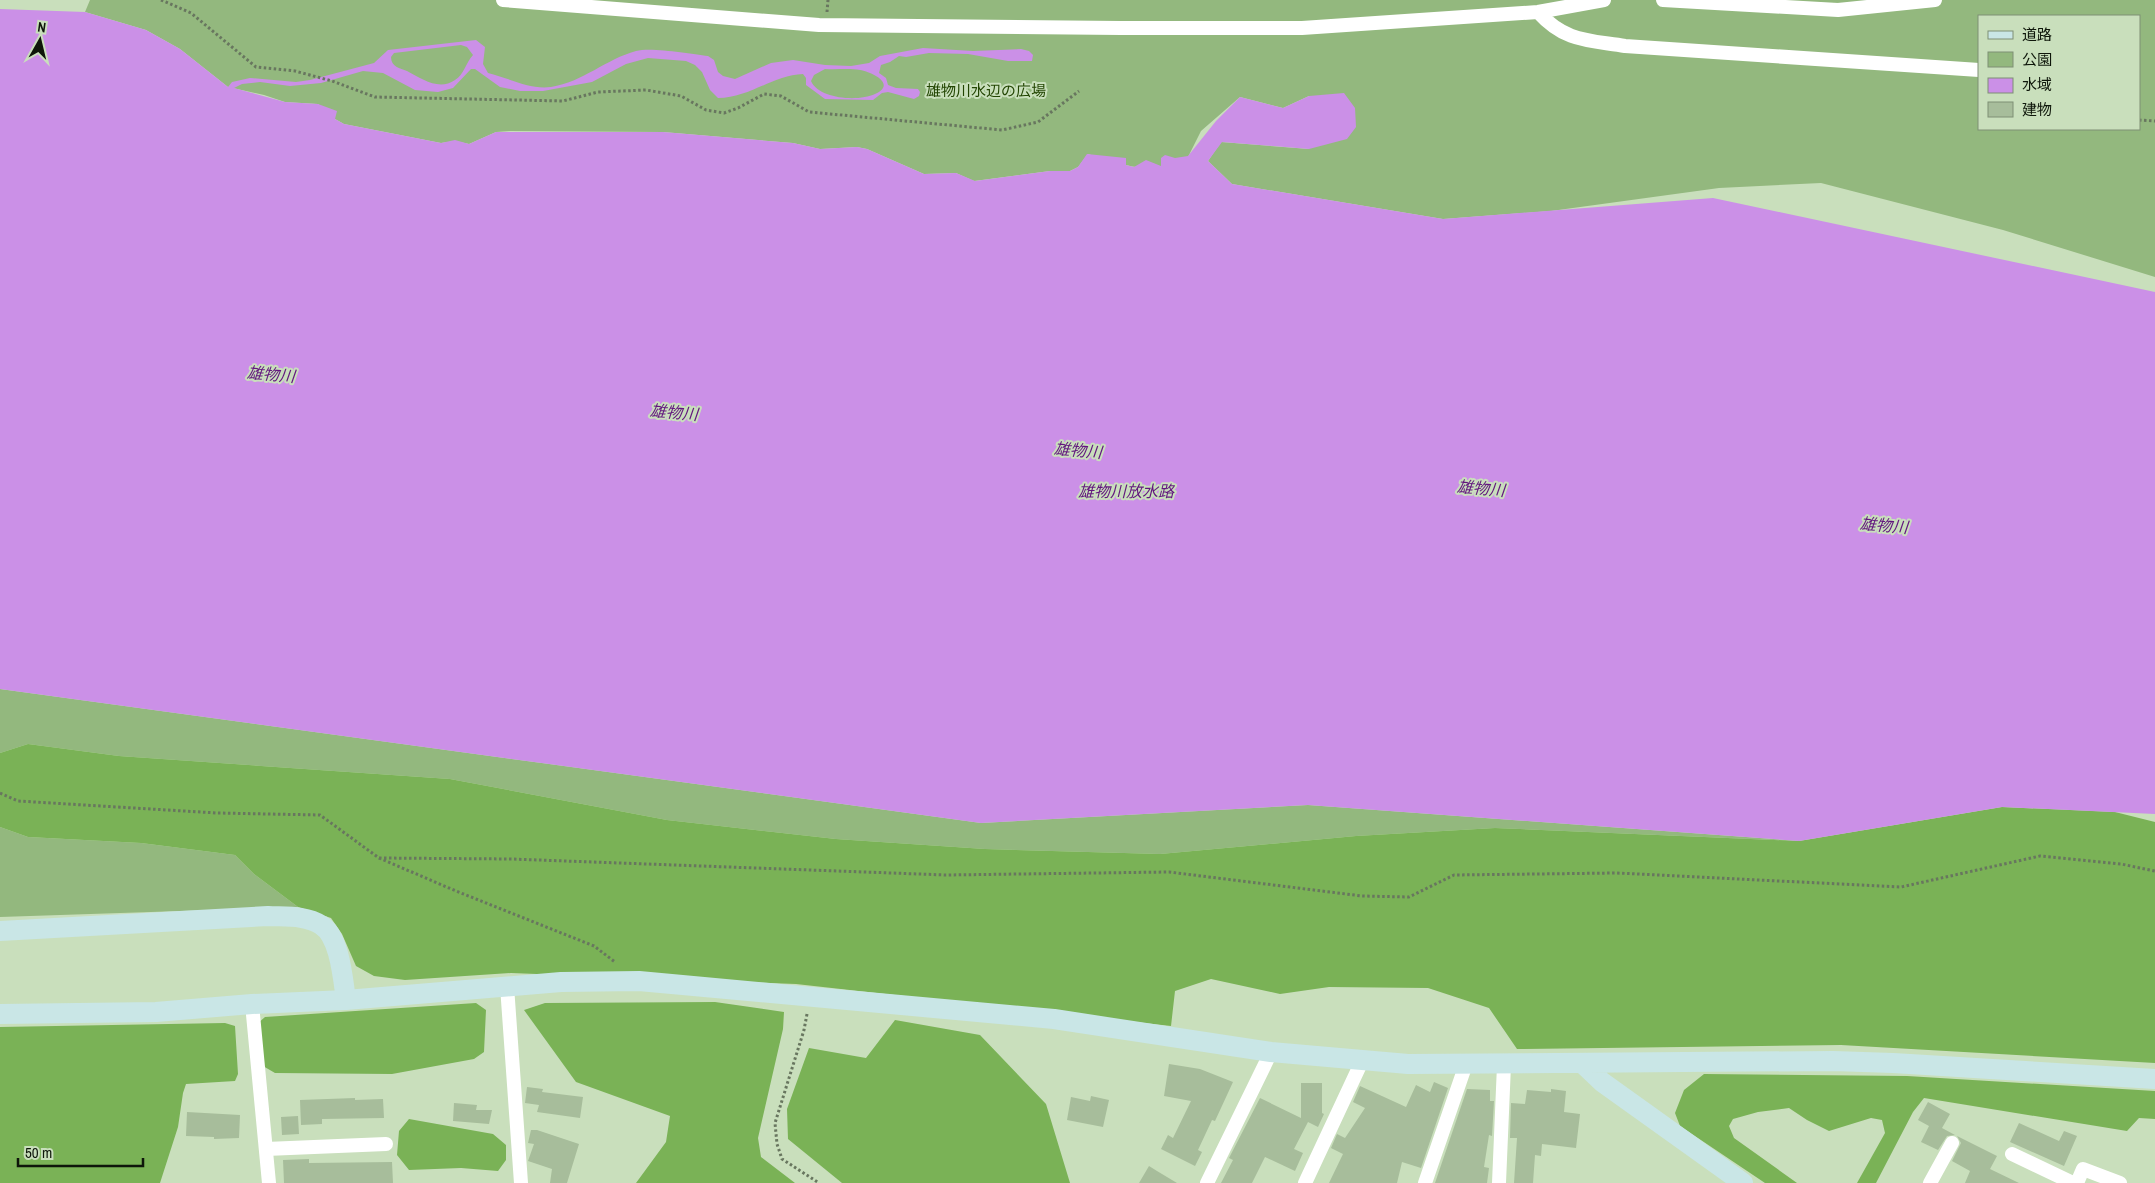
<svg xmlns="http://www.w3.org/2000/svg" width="2155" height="1183" font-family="'Archivo Narrow','Noto Sans JP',sans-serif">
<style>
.green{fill:#93b87e;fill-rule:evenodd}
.forest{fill:#7ab256}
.water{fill:#cb90e7;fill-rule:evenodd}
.building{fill:#a7bd9b}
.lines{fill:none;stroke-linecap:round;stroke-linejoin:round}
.path{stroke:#68765f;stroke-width:3;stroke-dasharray:2.5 2.5;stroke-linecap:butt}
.street{stroke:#fff;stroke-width:14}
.secondary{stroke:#c9e6e6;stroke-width:20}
.labels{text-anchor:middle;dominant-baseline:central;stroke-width:4;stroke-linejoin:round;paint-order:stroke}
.park-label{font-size:15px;fill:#234603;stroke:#c9dfbc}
.water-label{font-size:16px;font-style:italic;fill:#62167e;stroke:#c9dfbc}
</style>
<rect width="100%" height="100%" fill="#c9dfbc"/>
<!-- green -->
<path class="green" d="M90,0h2065v277l-152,-47 -182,-47 -102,5 -168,23 -108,8 -211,-35 -24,-23 13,-19 88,7v-53l-26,12 -43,-11 -39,34 -13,26c-12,1 -16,6 -26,9 -21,7 -54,-6 -74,-12l-10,13 -8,4h-20l-76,10 -18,-8 -32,1 -57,-25 -10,-2 -37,2 -27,-6 -130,-11 -153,-1 -14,1 -27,12 -14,-3 -14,2 -97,-19 -9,-5 -17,-15 -33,-2 -21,-7 -36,-8 -48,-38 -34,-19 -61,-18zM1979,16h160v113h-160z
M0,689l981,134 327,-18 491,36 -304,-13 -139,8 -196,18 -175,-5 -149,-10 -169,-19 -217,-41 -331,-23 -91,-12 -28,9z
M0,827l28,10 113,6 94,12 19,19 44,33 -298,10z"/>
<!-- forest -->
<path class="forest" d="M28,744l91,12 331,23 217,41 169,19 149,10 175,5 196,-18 139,-8 304,13 203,-34 113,5 40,10v241l-314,-18 -324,4 -28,-41 -61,-20 -99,-1 -49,7 -69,-15 -36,12 -4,35 -375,-42 -285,-11 -106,7 -31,-4 -18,-10 -14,-32 -11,-16 -33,-11 -44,-33 -19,-19 -94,-12 -113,-6 -28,-10v-74z
M715,1002l69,10 -1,17 -25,109 3,19 34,26h-159l30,-41 4,-26 -94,-34 -52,-72 21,-7z
M476,1003l10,7 -2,42 -10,7 -82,15 -117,-1 -12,-7 -6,-42 8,-7z
M895,1020l85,15 66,69 24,79h-228l-54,-44 -1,-30 22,-61 57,10z
M225,1023l10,3 3,48 -3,7 -49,3 -3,9 -5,34 -18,56h-160v-156z
M1704,1074l203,2 248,15v28l-16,-1 -12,13 -203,-33 -11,14 -37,71h-19l28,-50 -3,-13 -11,-2 -42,13 -22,-11 -18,-12 -31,4 -25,7 -4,7 5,12 63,45h-32l-85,-57 -5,-13 9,-23z
M409,1119l84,15 13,11v15l-8,11 -37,-3 -52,2 -12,-15 2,-24z"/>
<!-- water -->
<path class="water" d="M0,9l85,3 61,18 34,19 48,38 4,-5 18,-4 46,4 14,-2 64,-17 14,-13 88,-10 9,7 -2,17 5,9c21,5 42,17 63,14 32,-5 55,-28 85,-36 16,-4 54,3 72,5l6,4 4,12 5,4 12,3 36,-16 22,-3 32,5 26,1 18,-3 11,-7 43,-8 50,3 48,-2 8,2 4,4 -1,6h-24l-40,-7 -39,-1 -23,4 -7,-1 -9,6 -9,3 -2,8 7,5 2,7 8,3 22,1 2,3 -1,4 -5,3 -26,-7 -6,1 -9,7 -48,-1 -19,-14v-7l-3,-4c-30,1 -54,24 -85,24l-8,-8 -8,-18 -7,-7 -9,-4 -38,-3 -22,6 -34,18 -49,9h-23l-20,-4 -25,-18h-4l-18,19 -15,4 -23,-2 -32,-17 -20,-2 -42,12 -31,3 -30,-4 -18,2 -8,4 51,14 33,2 19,7 -2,8 9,5 97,19 14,-3 14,4 27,-12h167l130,11 27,6 37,-2 10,2 57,25 32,-1 19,8 75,-10h20l8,-4 9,-13 39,4v7l8,2 12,-7 15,6v-8l4,-3 10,3 13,-2 28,-35 24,-24 43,11 26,-12 35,-3 11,15 1,19 -9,12 -38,10 -87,-7 -14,19 24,23 211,35 270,-21 442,94v522l-153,-7 -203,34 -491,-36 -327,18 -981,-134zM461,45l6,2 6,8c-7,7 -9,20 -18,25 -16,11 -33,-1 -48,-9 -7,-3 -16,-4 -16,-14l3,-4zM825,69c11,1 24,-1 35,1 12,2 37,14 15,24 -17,8 -56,5 -64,-13l3,-6z"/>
<!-- building -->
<path class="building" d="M1169,1064l31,5 33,13 -18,39 -3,-1 -14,30 4,2 -7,14 -34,-17 7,-14 5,3 18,-37 -27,-5z
M1434,1082l14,6 -27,80 -19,-6 -5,21h-68l14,-29 -12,-6 6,-14 8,4 20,-30 -12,-6 7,-16 46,21 10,-22 14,7z
M1301,1083h21v30l2,1 -6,13 -10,-5 -14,27 9,4 -8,18 -30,-14 -13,26h-31l12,-23 -4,-2 31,-60 41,20z
M527,1087l16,2 -1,3 41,5 -3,21 -43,-6 2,-7 -14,-2z
M1467,1089l23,1v11h4l-2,35 -3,-1 -5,32 5,1 -2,15h-52z
M1551,1089l15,2 -2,21 16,2 -4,34 -34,-4 -1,12 -6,-1 -2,28h-19l3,-45h-7l1,-35 14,1 2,-14 24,2z
M1091,1096l18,4 -6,27 -36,-7 4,-23 19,4z
M355,1098v2l28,-1 1,19 -62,1v5l-21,1 -1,-25z
M1928,1102l22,12 -8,14 13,7 -8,1 -9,14 -17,-8 8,-16 -11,-6z
M454,1103l23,2 -1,5h16l-3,14 -36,-3z
M187,1112l53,3 -1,23 -25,1v-2l-28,-1z
M298,1116l1,18 -17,1 -1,-18z
M2019,1123l40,18 5,-10 13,5 -13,30 -54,-24z
M531,1130h6l42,14 -12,39h-17l2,-14 -24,-8 6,-17 -6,-1z
M1957,1136l40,20 -7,13 29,14h-54l5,-12 -18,-10 9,-18z
M309,1159v4l83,-1 1,21h-109l-1,-23z
M1149,1166l8,5 20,12h-38z"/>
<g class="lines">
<!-- path -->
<path class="path" d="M161,0l30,13 65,54 39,4 37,10 43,16 188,4 35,-9 48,-2 35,6 25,14 18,3 14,-5 26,-14 17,2 28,16 193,18 36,-8 41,-31
M827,12l1,-12
M2139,120l16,1
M0,793l18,8 199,12 103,2 59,43 77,33 138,55 21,16
M379,858l132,1 435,16 223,-3 193,24 47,1 45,-22 163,-2 284,14 139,-31 81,8 34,7
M807,1014l-3,16 -29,93 2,21 5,15 37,24"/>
<!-- street -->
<path class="street" d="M503,0l316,25 302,3h181l236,-16 66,-12
M1663,0l175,10 97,-10
M1538,12c27,30 50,28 87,34l354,24
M507,986l14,197
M252,1004l17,179
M266,1149l120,-5
M2012,1154l61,29
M1207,1183l64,-131
M1305,1183l57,-122
M1425,1183l41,-119
M1499,1183l5,-118
M1930,1183l22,-40
M2077,1183l6,-14 37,14"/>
<!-- secondary -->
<path class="secondary" d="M0,931l268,-15c17,1 38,-1 53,9 19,11 22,55 25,75
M0,1014l156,-2 96,-8 94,-4 215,-18 78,-1 415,38 217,33 137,12 425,-3 60,2 262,16
M1582,1063l20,19 141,101"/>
</g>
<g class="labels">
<!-- park labels -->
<g class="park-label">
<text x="986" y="90">雄物川水辺の広場</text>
</g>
<!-- water labels -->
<g class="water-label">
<text transform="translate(271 374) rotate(5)">雄物川</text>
<text transform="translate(674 412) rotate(5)">雄物川</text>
<text transform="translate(1078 450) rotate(5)">雄物川</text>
<text transform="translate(1481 488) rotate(5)">雄物川</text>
<text x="1126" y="491">雄物川放水路</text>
<text transform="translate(1884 525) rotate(5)">雄物川</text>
</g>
</g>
<!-- legend -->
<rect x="1978" y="15" width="162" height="115" fill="#c9dfbc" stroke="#7e8f75"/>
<rect x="1988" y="31" width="25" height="8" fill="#c9e6e6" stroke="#7e8f75"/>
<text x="2022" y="40" font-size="15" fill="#0e160a">道路</text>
<rect x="1988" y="52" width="25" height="15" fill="#93b87e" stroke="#7e8f75"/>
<text x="2022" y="65" font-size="15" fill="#0e160a">公園</text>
<rect x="1988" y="78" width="25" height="15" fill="#cb90e7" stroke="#7e8f75"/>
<text x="2022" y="90" font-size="15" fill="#0e160a">水域</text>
<rect x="1988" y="102" width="25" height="15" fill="#a7bd9b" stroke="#7e8f75"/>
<text x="2022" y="115" font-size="15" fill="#0e160a">建物</text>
<!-- north arrow -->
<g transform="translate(40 40) rotate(8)" stroke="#c9dfbc" stroke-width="4" paint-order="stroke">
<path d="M0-4L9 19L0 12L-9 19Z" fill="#0e160a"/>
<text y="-8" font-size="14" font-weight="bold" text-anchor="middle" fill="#0e160a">N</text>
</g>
<!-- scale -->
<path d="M18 1158v8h125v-8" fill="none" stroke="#0e160a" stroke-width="2.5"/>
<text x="25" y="1158" font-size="15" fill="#0e160a" stroke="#c9dfbc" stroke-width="4" paint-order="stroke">50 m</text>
</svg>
